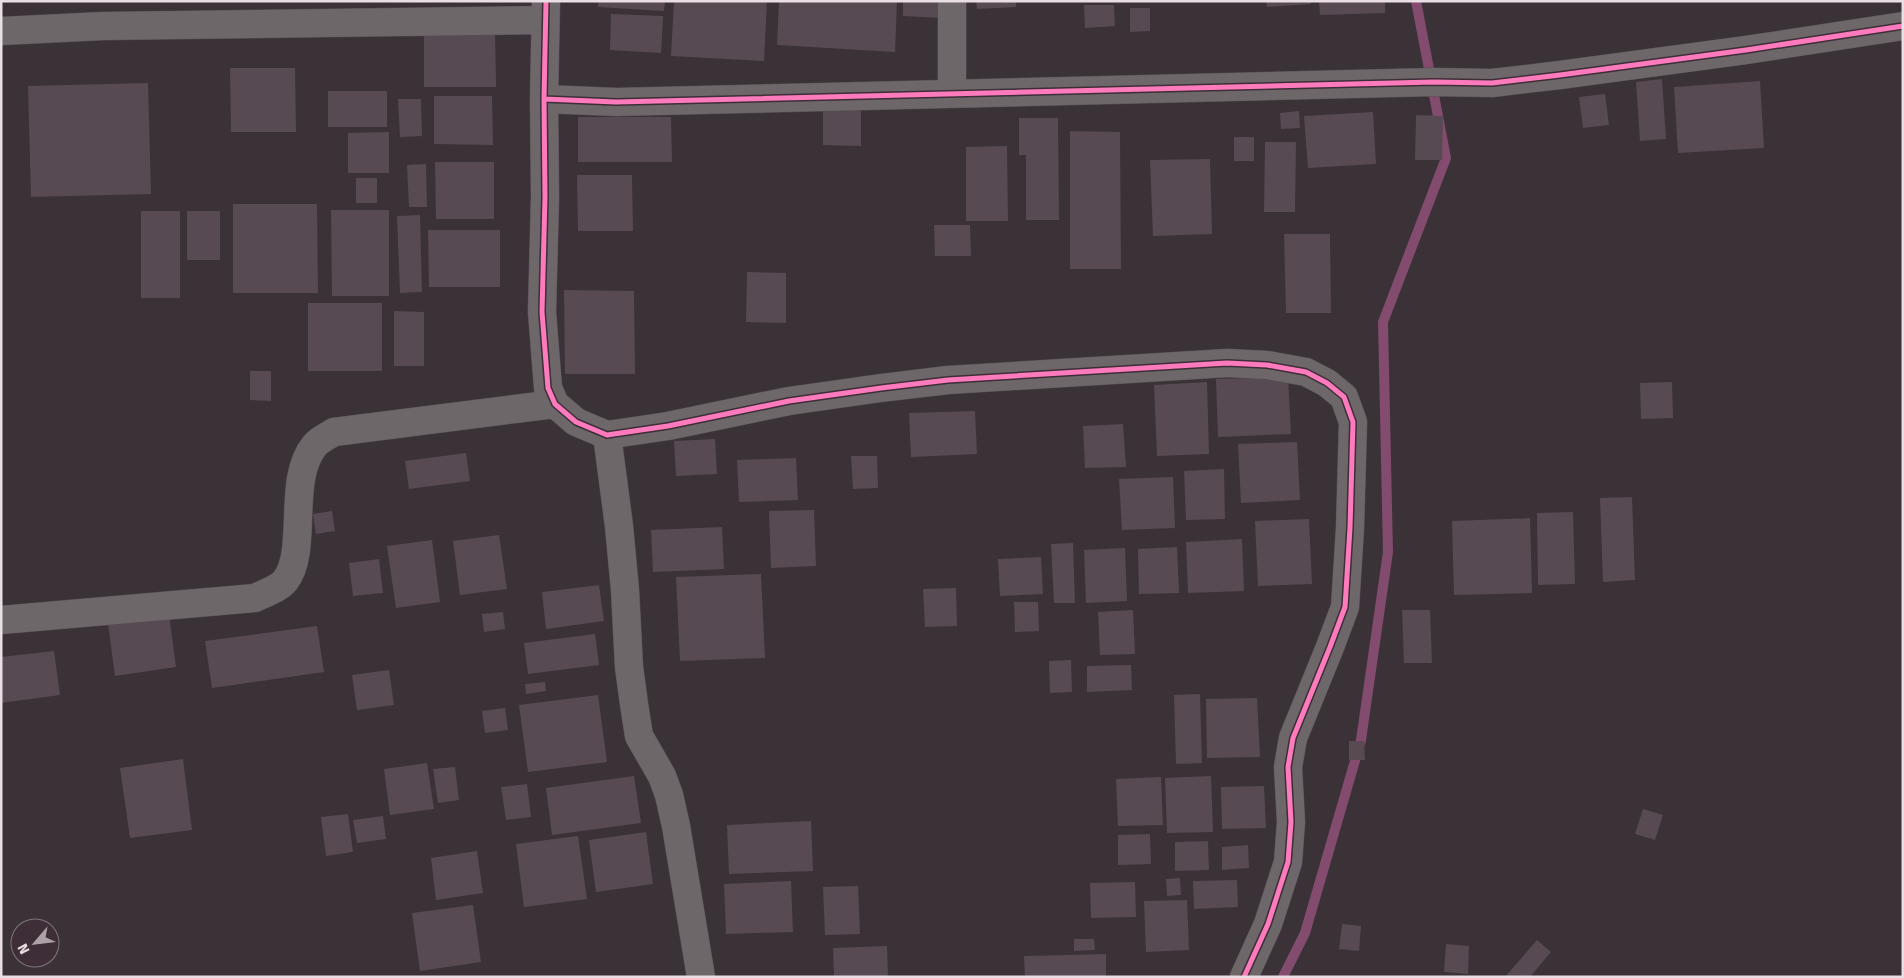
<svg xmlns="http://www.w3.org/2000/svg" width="1904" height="978" font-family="'Fira Sans',sans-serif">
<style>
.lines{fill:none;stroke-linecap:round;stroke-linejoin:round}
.stream{stroke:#834b6d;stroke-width:10}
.building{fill:#584a52}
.minor-casing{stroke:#564e52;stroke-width:29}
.minor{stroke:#6d676a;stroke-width:28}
.cycleway-casing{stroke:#3e2e37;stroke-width:8}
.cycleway{stroke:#fd7abc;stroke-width:5}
</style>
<rect width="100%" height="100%" fill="#3a3236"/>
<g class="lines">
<!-- stream -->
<path class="stream" d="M1283,977l22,-44 56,-193 27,-188 -5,-230 63,-164 -30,-157"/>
</g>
<!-- building -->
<path class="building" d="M598,1h67l-1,10 -66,-4z
M674,1h93l-3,60 -93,-5z
M779,1h118l-2,51 -118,-7z
M903,1h40l-1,17 -39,-2z
M976,1h40v6l-39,2z
M1266,1h45v3l-44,3z
M1319,1h66v12l-65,2z
M1084,5h30l1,21 -30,2z
M1130,8h20v23l-20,1z
M611,14l52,2 -2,37 -51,-3z
M424,31h71l1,56h-72z
M230,68h65l1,64h-65z
M1662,79l4,60 -26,2 -4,-59z
M1760,81l4,67 -86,5 -4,-66z
M148,83l3,111 -120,3 -3,-111z
M328,91h59v36h-59z
M1605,94l4,31 -26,3 -4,-31z
M434,96h58l1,49 -59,-1z
M398,99h23l1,37 -22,1z
M823,105h38v41l-38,-1z
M1299,111l1,17 -19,1 -1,-16z
M1373,112l3,52 -68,4 -4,-52z
M1416,115l27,1 -1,44h-27z
M578,117h93l1,45h-94z
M1019,118h39l1,102h-33v-65h-7z
M1070,131l50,1 1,137h-51z
M389,132v41h-41v-40z
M1234,137h20v24h-20z
M1265,142h31l-1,70h-31z
M1007,146l1,75h-42v-74z
M1210,159l2,75 -59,2 -3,-76z
M435,162h59v57h-58z
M426,164l1,43h-18l-2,-42z
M577,175h55l1,56h-55z
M356,178h21v25h-21z
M233,204h84l1,89h-85z
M331,210h58v86h-57z
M141,211h39v87h-39z
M187,211h33v49h-33z
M420,215l2,77 -22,1 -3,-77z
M934,225h36l1,31h-36z
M428,230h72v57h-71z
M1284,234h46l1,79h-45z
M747,272l39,1v50l-40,-1z
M564,290l70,1 1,83h-70z
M308,303h74v68h-74z
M394,311l30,1v54h-30z
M250,371h21v30l-21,-1z
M1288,377l3,57 -73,3 -2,-58z
M1207,382l2,72 -52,2 -3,-71z
M1672,382l1,36 -32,1 -1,-36z
M975,411l2,43 -66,3 -2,-44z
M1123,424l3,43 -41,1 -2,-42z
M715,439l2,35 -41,2 -2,-35z
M1297,442l3,58 -59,3 -3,-59z
M466,453l4,28 -61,8 -4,-28z
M851,456h26l1,32 -25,1z
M796,458l2,42 -59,2 -2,-42z
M1224,469l1,50 -39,1 -2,-49z
M1173,477l2,51 -53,2 -3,-51z
M1632,497l3,83 -32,2 -3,-84z
M814,510l2,56 -45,2 -2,-57z
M332,511l3,20 -19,3 -3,-20z
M1573,512l2,72 -37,1 -1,-72z
M1530,518l2,75 -78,2 -2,-74z
M1309,519l3,65 -54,2 -3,-65z
M722,527l2,42 -71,3 -2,-42z
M499,535l8,54 -47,6 -7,-54z
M1242,539l2,52 -56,2 -2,-51z
M432,540l8,62 -44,6 -9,-62z
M1073,543l2,60h-21l-3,-59z
M1177,547l2,46 -40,1 -1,-45z
M1125,548l2,53 -41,2 -2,-53z
M1041,557l2,37 -43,2 -2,-37z
M379,559l4,34 -30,3 -4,-33z
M761,574l4,84 -85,3 -4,-84z
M599,585l5,36 -58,8 -4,-37z
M956,588l1,38 -32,1 -2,-38z
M1014,602h24l1,29 -24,1z
M168,607l8,60 -61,9 -8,-60z
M1133,610l2,44 -35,1 -2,-43z
M1402,610h28l2,53h-28z
M503,612l2,17 -21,3 -2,-18z
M317,626l7,46 -112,16 -7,-47z
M595,634l4,31 -71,9 -4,-31z
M54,651l6,44 -59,8v-46z
M1071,660l1,32 -22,1 -1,-32z
M1131,665l1,25 -45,2v-26z
M389,670l5,35 -37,5 -5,-35z
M545,682l1,9 -20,3 -1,-10z
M1200,694l2,69 -26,1 -2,-69z
M598,695l9,67 -79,10 -9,-67z
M1257,698l3,59 -53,1 -1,-59z
M505,708l3,22 -23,3 -3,-22z
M1349,741h15l1,19h-16z
M183,759l9,71 -62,8 -10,-70z
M427,763l7,46 -44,6 -6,-46z
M455,767l4,33 -21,3 -5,-34z
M634,776l7,47 -89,12 -6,-47z
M1211,776l2,56 -46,1 -2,-55z
M1161,777l2,48 -45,1 -2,-47z
M527,784l4,33 -25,3 -5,-33z
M1264,786l2,42 -44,1 -1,-42z
M1643,809l20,6 -8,25 -20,-6z
M348,814l5,38 -27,4 -5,-39z
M383,816l3,23 -29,4 -4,-23z
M811,821l2,50 -84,3 -2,-49z
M646,832l7,52 -57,8 -7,-52z
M1150,834l1,30 -33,1v-30z
M578,836l9,63 -63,8 -8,-63z
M1208,841l1,29 -34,1v-29z
M1248,845l1,23 -27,2v-23z
M477,851l6,42 -47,7 -5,-42z
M1180,878l1,17 -14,1 -1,-17z
M1237,880l1,27 -44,2 -1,-28z
M791,881l2,51 -67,2 -2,-50z
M1135,882l1,35 -45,1 -1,-35z
M858,886l2,48 -35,1 -2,-48z
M1187,900l2,50 -43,2 -2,-51z
M473,905l8,57 -61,9 -8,-58z
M1342,924l19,2 -2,25 -20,-2z
M1074,939h20l1,11 -21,1z
M1537,940l14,12 -21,25h-25z
M1446,944l23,2 -1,28 -24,-2z
M887,946l1,31h-54l-1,-29z
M1106,954v23h-81l-1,-21z"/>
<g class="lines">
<defs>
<path id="minor" d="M546,1l-2,98 1,98 -3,115 6,76 7,16 21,18 31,13 61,-9 121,-25 92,-13 67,-8 279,-17 40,2 39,7 21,11 17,14 9,25 -3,106 -5,79 -15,40 -37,91 -5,29 3,55 -3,40 -20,62 -24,53
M952,1v93
M1,31l102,-5 441,-6
M544,99l72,3 818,-20 58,1 68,-8 186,-25 157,-24
M607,435l12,91 6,64 4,77 5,37 5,32 23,40 7,19 7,31 25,151
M1,620l254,-22c10,-5 23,-9 30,-17 24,-30 1,-102 30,-136 4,-5 13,-9 19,-13l221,-28"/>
</defs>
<!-- minor casing -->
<use href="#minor" class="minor-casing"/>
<!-- minor -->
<use href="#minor" class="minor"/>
<defs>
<path id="cycleway" d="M546,1l-2,98 1,98 -3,115 6,76 7,16 21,18 31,13 61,-9 121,-25 92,-13 67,-8 279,-17 40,2 39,7 21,11 17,14 9,25 -3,106 -5,79 -15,40 -37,91 -5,29 3,55 -3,40 -20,62 -24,53
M544,99l72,3 818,-20 58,1 68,-8 186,-25 157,-24"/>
</defs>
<!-- cycleway casing -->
<use href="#cycleway" class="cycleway-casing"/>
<!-- cycleway -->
<use href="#cycleway" class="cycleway"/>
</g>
<!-- border -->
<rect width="1904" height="978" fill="none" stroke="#e9dee3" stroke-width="5"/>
<!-- north arrow -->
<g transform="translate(35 943) rotate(242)"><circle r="24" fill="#3e2e37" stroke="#82747c"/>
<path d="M0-4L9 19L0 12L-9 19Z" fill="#aca2a6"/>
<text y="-8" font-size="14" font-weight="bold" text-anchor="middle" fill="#e9dee3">N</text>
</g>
</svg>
